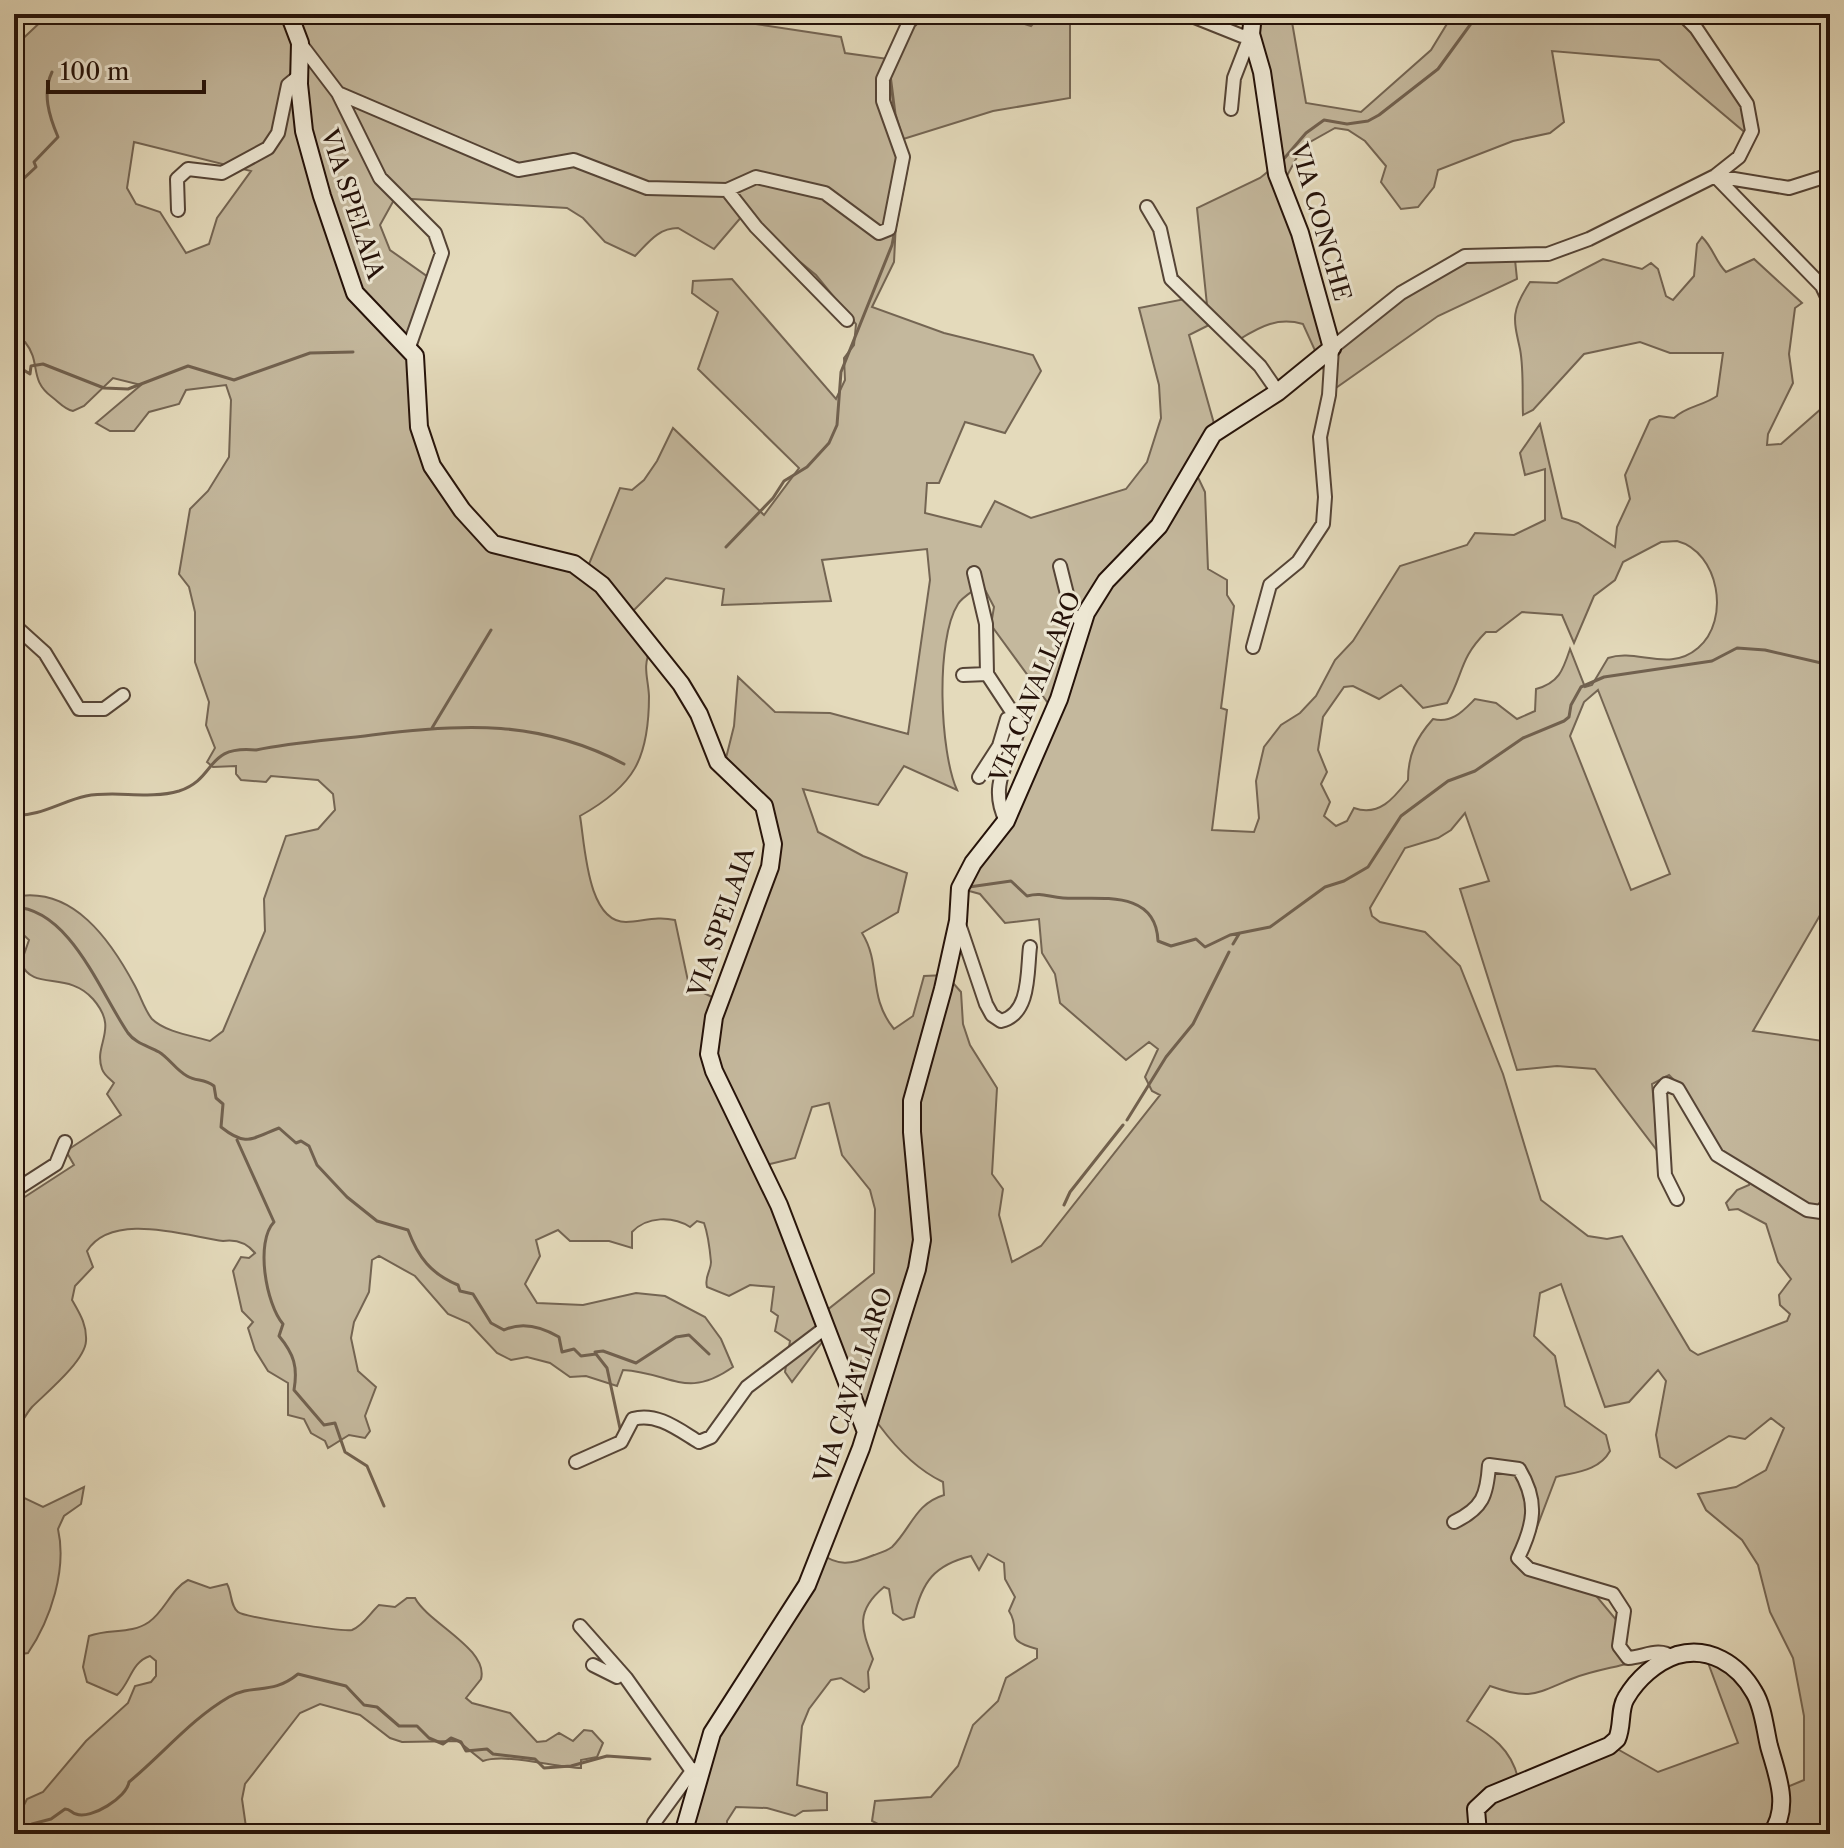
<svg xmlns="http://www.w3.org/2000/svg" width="1844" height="1848" font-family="'Libre Caslon Text',serif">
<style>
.green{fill:#c4b89d;stroke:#746553;stroke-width:2;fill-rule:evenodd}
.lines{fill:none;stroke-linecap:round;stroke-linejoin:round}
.stream{stroke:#71614f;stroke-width:3}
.street-casing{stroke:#554436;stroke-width:16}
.secondary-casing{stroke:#251209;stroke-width:20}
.street{stroke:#ede7d3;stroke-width:12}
.secondary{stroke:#ede7d3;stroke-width:16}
.labels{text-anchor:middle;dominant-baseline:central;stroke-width:6;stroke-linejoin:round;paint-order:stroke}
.street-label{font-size:24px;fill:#251209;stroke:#ede7d3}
</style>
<rect width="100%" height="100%" fill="#e4dabb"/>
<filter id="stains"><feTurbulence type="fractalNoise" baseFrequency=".0025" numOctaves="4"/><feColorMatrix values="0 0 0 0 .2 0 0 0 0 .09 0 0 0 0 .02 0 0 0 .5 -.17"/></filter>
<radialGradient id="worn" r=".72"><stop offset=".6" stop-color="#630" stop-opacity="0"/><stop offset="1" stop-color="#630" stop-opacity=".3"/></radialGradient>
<!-- green -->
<path class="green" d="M49,14h640l152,23 4,16 50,7 14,-46h85l37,12 11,-12h28v84l-77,13 -93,29 -6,122 -22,45 72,26 89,22 8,16 -36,62 -40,-11 -26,61h-12l-2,30 56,14 14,-26 36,17 95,-29 21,-27 14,-44 -2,-33 -20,-77 46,-9 13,9 9,-3 -10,-97 63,-30 15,-12 -24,-152h100l-59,8 14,81 55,9 70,-62 22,-36h225l21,16 46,83 3,22 -89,-75 -107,-9 12,71 -14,11 -37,8 -75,29 -4,17 -16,20 -17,2 -20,-27 5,-16 -21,-25 -17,-11 -13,-2 -32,18 -21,39 46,161 103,-75 83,-21 3,29 -79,37 -105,74 -30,-66c-25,-7 -42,2 -63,15l-27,-16 -24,12 26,92 -21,42 11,23 3,77 19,11v15l7,11 -13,102 6,2 -15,120 42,2 5,-14 -3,-37 8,-34 17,-22 19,-12 16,-17 19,-36 18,-19 47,-75 67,-21 8,-12 39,2 31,-15v-51l-20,6 -5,-22 20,-29 22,94 16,5 37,24 2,-20 13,-28 -5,-24 25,-55 9,-4 15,2c12,-12 29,-12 43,-22l6,-43h-53l-30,-11 -56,12 -51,56 -10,5c-1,-21 1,-45 -3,-66 -7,-31 -9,-38 10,-67l27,1 46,-24 39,10 9,-6 7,6 8,27 7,4 21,-24 3,-32 5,-7c12,12 13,24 24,35l28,-13 48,44 -7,5 -6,46 4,29 -25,51 -1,11 14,-1 49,-43v497l-77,133 77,11v792h-933l-25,-13 3,-20 56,-4 27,-31 15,-41 25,-24 8,-23 31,-20v-9c-37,-10 -14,-16 -28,-38l6,-14 -10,-18 -1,-16 -16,-9 -9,16 -8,-14c-37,9 -49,26 -57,61l-11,3 -10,-7 -4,-24 -5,-2c-29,24 -23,41 -11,72l-5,13 1,16 -5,4 -23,-14 -10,2 -22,29 -7,17 -5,59 30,8v17l-24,1 -8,5 -28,-8 -31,-1 -9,14v13h-44c7,-95 55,-139 102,-215 13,-21 21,-46 31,-68 23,16 34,14 58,4 6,-2 13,-4 18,-8 20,-20 23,-43 52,-52l-1,-13c-55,-26 -89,-95 -117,-145l-34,45 -7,-10 5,-31 -15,-10 3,-15 -7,-5 3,-24 -24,-2 -21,11 -22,-9c-3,-10 4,-16 4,-25 -1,-11 -3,-28 -7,-39l-7,-2 -7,6c-17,-11 -43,-11 -58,5v16l-23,-7h-39l-12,-11 -22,10 4,16 -15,28 12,19 46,2 53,-12 29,3 40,21 16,22 12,28c-47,33 -61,6 -110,3l-6,16 -31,-10 -16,1 -20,-14 -23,-6 -16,3 -14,-7 -28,-30 -21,-9 -33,-38 -36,-20 -7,4 -3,32 -15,30 -3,16 7,33 18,16 -11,29 5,15 -5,7 -16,-3 -21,13 -3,-7 -14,-8 -7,-14 -16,-4v-32l-20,-12 -13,-21 -7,-22 5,-6 -11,-11 -9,-40 8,-14 8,1 6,-5c-9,-11 -19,-14 -32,-12 -37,-5 -111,-30 -136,10l6,16 -18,19 -3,14c8,14 15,25 14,41 -1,20 -40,52 -54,66 -7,8 -11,18 -18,26v-110l6,-8 4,-23 -10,-25 3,-65 57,-37 -8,-14 55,-36 -14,-21 7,-11c-4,-4 -10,-8 -12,-14 -9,-26 18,-39 -9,-70 -26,-29 -60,-7 -72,-36l8,-23 -15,-14v-29c59,-12 97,44 121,89 5,9 10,25 17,33 13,13 41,17 58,22l13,-10 42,-100 -1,-32 22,-63 32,-7 17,-19 -2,-16 -15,-14 -47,-4 -5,6 -25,-2 -5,-6v-8l-23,1 -6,-5 8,-14 -9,-23 3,-23 -14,-40v-50l-6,-25 -10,-13 11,-65 18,-18 21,-34 2,-57 -5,-15 -40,5 -7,14 -30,8 -15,19h-24l-14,-8 45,-38 -28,-7 -29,28 -11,5c-9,-2 -13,-8 -21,-14 -24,-18 -10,-34 -27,-55h-11v-295zM134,142l117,29 -34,47 -8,26 -23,9 -26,-41 -24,-8 -9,-16zM395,198l172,10 16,10 22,24 30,14c13,-13 23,-28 43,-28l36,21 29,-34 73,60 40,49 -2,21 -10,13 1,22 -9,19 -104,-120 -39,2 -1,12 26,19 -20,57 101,99 -35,47 -91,-87 -16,33 -13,19 -12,10 -12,-2 -33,81 -105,-37 -63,-100 -13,-88 22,-67 -38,-27 -10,-25zM1677,541c42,11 54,79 21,107 -29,25 -61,0 -90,10l-16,27 -7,2 -15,-38c-7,21 -11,34 -34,40l-1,22 -18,8 -21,-16 -21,-4c-12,12 -23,25 -42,20 -17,19 -25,36 -25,61 -14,18 -29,37 -54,28l-7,13 -11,5 -12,-10 6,-14 -9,-18 6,-12 -9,-22 5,-33 21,-30 9,-1 26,13 22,-14 22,23 24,-5c17,-30 12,-44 39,-71h10l26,-20 40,3 12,28 20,-47 21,-16 8,-18 38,-20zM927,549l3,31 -22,154 -78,-21 -55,-1 -37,-35 -4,49 -10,40 45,59 1,32 -47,145 -26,-12 -9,-9 -13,-61c-18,-4 -31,1 -49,2 -39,0 -41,-77 -46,-106 54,-30 69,-57 69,-120 -1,-19 -7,-30 2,-47l-26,-30 41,-41 58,11 -2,16 109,-4 -9,-41zM982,584l12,23 -3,18 62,85 -50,108 -45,70 22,6 25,29 34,-4 3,34 13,21 5,29 66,57 23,-18 9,7 -13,28 7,14 8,4 -119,151 -29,16 -13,-47 4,-26 -11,-15 5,-86 -27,-43 -7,-21 -2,-32 -15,-17 -22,1 -11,40 -19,13c-27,-33 -12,-64 -32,-96l36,-21 9,-39 -44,-17 -45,-24 -15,-43 75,16 26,-39 53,24c-17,-37 -22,-150 1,-186 4,-7 17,-14 24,-20zM1598,690l72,184 -39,16 -61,-154 14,-34zM1465,813l24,68 -29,8 57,181 40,-4 38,3 64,84 -7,-69 17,-9 12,12 40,65 32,22 -4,11 -12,5 -11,13 3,7 9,-1 28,15 12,38 13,17 -12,16 1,10 10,9 -3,7 -89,34 -8,-5 -68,-114 -15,3 -19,-3 -47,-36 -38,-126 -43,-108 -35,-34 -45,-10 -8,-6 -2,-8 35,-60 33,-10 13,-8zM829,1103l13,52 28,35 5,19 -1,64 -52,41 -56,-149 29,-7 17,-51zM1561,1284l44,123 24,-5 29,-32 8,11 -10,54 4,22 16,11 53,-32 16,3 26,-21 13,10 -18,42 -30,17 -38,7 8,16 36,30 16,25 12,47 23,46 11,58v64l-19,8 -37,-108 -44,-28 34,91 -80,29 -46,-26 -94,32c-7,-29 -26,-42 -51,-57l23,-35c42,15 46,7 84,-8 18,-7 38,-10 56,-15l-11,-9 4,-26 -35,-42 -65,-22 33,-87c20,-5 43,-6 54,-26l-4,-16 -41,-29 -10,-50 -21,-20 6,-43z
M84,1487l-3,17 -17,12 -6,13c9,40 -7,90 -30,124l-14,2v-162l29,14z
M188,1580l22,8 17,-4c5,8 3,22 11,28 5,5 106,20 114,18 12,-5 18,-17 27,-25l16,2 12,-9h8c13,25 74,51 66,81l-15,19 6,5 38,10 27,29 9,-1 13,-8 14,8 11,-11 8,1 11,12 -6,14 -16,3v8c-27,-1 -76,-15 -98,-7l-25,-20 -56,1 -12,-4 -30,-23 -40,-11 -20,9 -55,71 -3,15 5,35h-233v-9l13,-26 16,-7 43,-51 42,-38 7,-17 16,-4 5,-6v-15l-6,-5c-19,6 -20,28 -33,39l-30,-13 -4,-15 6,-31c21,-8 41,-1 60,-14 16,-11 22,-33 39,-42z"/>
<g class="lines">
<!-- stream -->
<path class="stream" d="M901,25l3,-11
M890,75l5,39 8,27
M1282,161l24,-28 18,-13 23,4 21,-3 11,-6 59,-46 40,-55
M14,195l7,-14 15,-14 -2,-5 24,-25c-9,-21 -16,-44 -6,-65
M14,224l6,4 -4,11
M14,364l16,10 1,-8 12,-2 61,24 24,1 60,-23 46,14 76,-27 43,-1
M726,547l47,-49 11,-17 23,-14 22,-24 8,-18 4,-53 51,-127 15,-77
M432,728l59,-98
M14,815c25,2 48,-14 72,-19 30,-6 62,4 93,-5 39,-13 25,-46 77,-41 39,-8 77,-10 116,-15 91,-12 169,-15 252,29
M969,887l42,-6 16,15c15,-4 21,1 36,2 35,2 93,-10 95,43l13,5 25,-7 9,8 25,-12 40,-8 55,-40 19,-6 24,-14 33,-51 47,-35 27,-10 48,-33 41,-17 5,-4 2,-12 10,-18 23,-10 108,-16 25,-13 28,2 65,15
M14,907c56,2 86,85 114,126 8,11 21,13 31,19 10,6 17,18 28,24 10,6 17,2 27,10l2,12 7,6 -2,23c25,20 30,12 58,1l17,15 5,-2 8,5 8,19 30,32 30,24 31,9c10,27 23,44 50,55l2,6 13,3 18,29 13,7c19,-9 38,-3 55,7l3,15 12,-3 7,7 15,-2 11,14 14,65
M1233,944l6,-10
M1127,1120l39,-63 27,-33 36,-72
M237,1140l37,82c-19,20 -8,82 9,102l-4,12c15,18 19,31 15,54l30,35 11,-2 10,29 22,14 17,40
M1064,1205l6,-13 53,-67
M595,1352l8,-1 33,12 40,-26 13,-2 20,19
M27,1834l5,-10 19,-5 14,-10c5,0 7,4 11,5 15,6 51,-17 53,-32 34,-28 62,-63 100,-85 25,-14 42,-1 69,-23l48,12 18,19 13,2 22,19h18l12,12 14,6 8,-6 10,4 5,9 21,-2 6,5 42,5 9,9 27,-2 36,-10 43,3"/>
<defs>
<path id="street" d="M1187,14l55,22 9,-2 -17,44 -3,31
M300,43l38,50 180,77 56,-10 73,28 80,2 29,-13 69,16 54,40 10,-4 14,-72 -20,-56v-22l26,-57 8,-8
M338,93l42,85 55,55 7,20 -33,94
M1715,176l107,110 8,17
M1716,176l73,12 41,-13
M727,190l29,37 91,93
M1147,207l13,22 11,50 89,87 18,26
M178,210l-1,-31 11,-10 34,4 46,-25 10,-15 10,-48 11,-9
M1828,339l2,-5
M1060,566l12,48 12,8
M974,573l12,51 1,50
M14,625l31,28 34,56h25l19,-14
M1253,647l17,-62 28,-23 25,-38 2,-27 -5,-60 9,-42 3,-47 69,-55 64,-37 83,-2 41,-15 126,-63 24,-19 13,-26 -5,-27 -51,-76 -14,-14
M963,675l24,-1 33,50c-9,37 -33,59 -14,97
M979,777l20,-31 8,-27 9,-1
M958,921l28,83 6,11 9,6c30,-7 26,-51 29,-74
M14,1191l42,-27 9,-22
M1677,1199l-12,-24 -5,-84 6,-7 12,5 39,66 90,55 14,2 9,-11
M576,1462l45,-20 12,-23c24,-7 46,11 66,23l12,-5 36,-50 78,-59
M1454,1522c29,-14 33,-27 35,-57l30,4c20,33 15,56 -1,89l11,11 84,25 11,17 -5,35 9,12c16,-1 31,-11 44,-1
M580,1626l46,52 66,93
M593,1665l24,12
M651,1834l3,-11 38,-52 4,-2"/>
<path id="secondary" d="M289,14l11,29 -1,41 5,47 18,65 33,97 60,63 4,71 13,39 30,44 31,34 81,20 28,21 79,99 18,30 19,48 46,44 9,38 -3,23 -56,150 -5,37 5,17 65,134 87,227
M683,1834l29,-101 95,-148 54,-137 56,-179 5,-29 -10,-108v-31l31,-112 15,-68 2,-33 13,-25 33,-42 53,-122 27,-86 20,-32 53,-55 54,-92 65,-42 54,-44 -32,-115 -23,-59 -15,-102 -11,-38 2,-20
M1478,1834l-2,-25 15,-14 118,-49 8,-7c6,-13 2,-30 9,-41 11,-19 30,-36 51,-43 32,-9 61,9 77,37 9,14 11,37 15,54 8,29 22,61 2,88"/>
</defs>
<!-- street casing -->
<use href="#street" class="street-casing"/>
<!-- secondary casing -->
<use href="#secondary" class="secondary-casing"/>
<!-- street -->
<use href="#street" class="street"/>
<!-- secondary -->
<use href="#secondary" class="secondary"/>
</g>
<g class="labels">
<!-- street labels -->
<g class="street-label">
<text transform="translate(353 204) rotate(72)">VIA SPELAIA</text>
<text transform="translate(1321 222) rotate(74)">VIA CONCHE</text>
<text transform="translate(1035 687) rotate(-68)">VIA CAVALLARO</text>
<text transform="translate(721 922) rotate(-71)">VIA SPELAIA</text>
<text transform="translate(853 1385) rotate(-72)">VIA CAVALLARO</text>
</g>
</g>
<!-- margin -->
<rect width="1844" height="1848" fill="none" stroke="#e4dabb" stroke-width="48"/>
<rect x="16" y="16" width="1812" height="1816" fill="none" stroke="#251209" stroke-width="4"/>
<rect x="24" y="24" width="1796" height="1800" fill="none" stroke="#251209" stroke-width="2"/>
<!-- scale -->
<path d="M48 80v12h156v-12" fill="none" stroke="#251209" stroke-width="4"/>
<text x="60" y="80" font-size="24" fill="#251209" stroke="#ede7d3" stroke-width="6" paint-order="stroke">100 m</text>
<rect width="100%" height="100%" filter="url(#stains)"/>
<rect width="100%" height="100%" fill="url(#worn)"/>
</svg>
